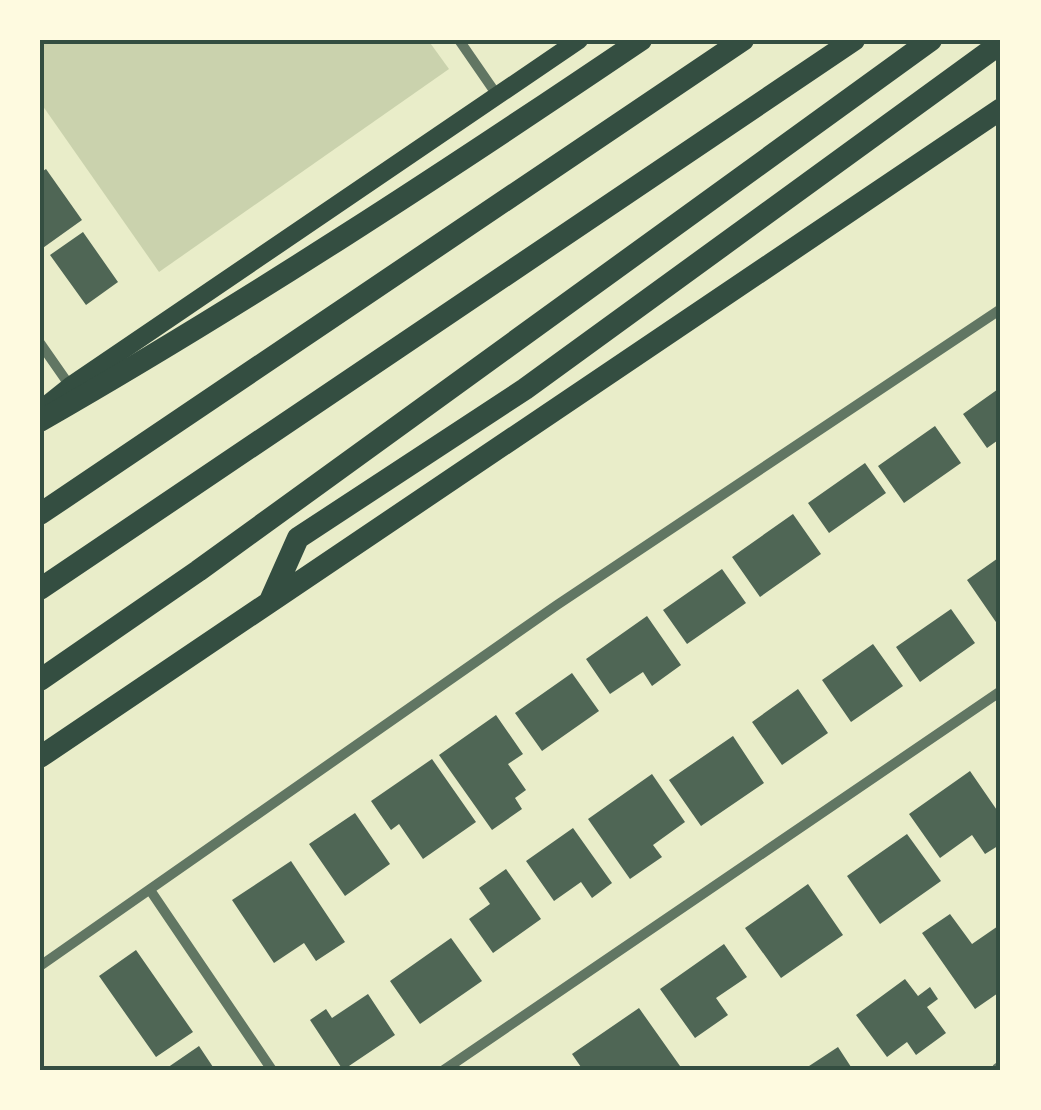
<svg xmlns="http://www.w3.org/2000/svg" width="1041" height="1110" font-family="'Alegreya Sans',sans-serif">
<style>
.green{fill:#cad2ad}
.building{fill:#4f6655}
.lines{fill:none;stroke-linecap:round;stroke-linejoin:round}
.minor{stroke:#617663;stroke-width:10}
.tertiary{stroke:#617663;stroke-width:15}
.secondary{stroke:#344e41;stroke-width:18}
.motorway{stroke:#344e41;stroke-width:22}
.neatline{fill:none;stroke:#344e41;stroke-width:4}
</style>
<rect width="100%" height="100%" fill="#e9edc9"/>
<!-- green -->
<path class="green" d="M40,40h388l21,29 -290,203 -119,-170z"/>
<!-- building -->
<path class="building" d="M46,169l36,51 -42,30v-77z
M83,232l35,50 -32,23 -36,-50z
M1001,387v51l-14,10 -24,-34z
M935,426l26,37 -57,40 -26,-37z
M865,463l21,30 -57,40 -21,-30z
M793,514l28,40 -61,43 -28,-40z
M1001,556v67l-3,2 -31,-45z
M722,569l24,34 -59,41 -24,-34z
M951,609l24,34 -55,39 -24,-35z
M647,616l34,49 -29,21 -9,-14 -33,22 -24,-35z
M873,644l30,42 -52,36 -29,-42z
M572,673l27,38 -57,40 -27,-38z
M798,689l30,44 -46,32 -30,-43z
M496,715l27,39 -15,10 18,26 -11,8 7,11 -30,21 -53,-75z
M733,736l31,47 -63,43 -32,-46z
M432,759l44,63 -53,37 -24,-35 -8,6 -20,-29z
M970,771l31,45v28l-16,10 -13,-19 -32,23 -31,-44z
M652,774l33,48 -32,23 9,12 -32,22 -42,-60z
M355,813l35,51 -45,32 -36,-52z
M573,828l39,55 -20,15 -11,-16 -27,19 -28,-40z
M907,834l34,47 -61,43 -33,-48z
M291,861l54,81 -29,19 -12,-18 -30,20 -42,-63z
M506,869l35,50 -48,34 -24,-34 21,-15 -11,-16z
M808,884l35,51 -62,43 -36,-50z
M950,914l22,30 29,-20v67l-26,18 -53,-76z
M451,938l31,43 -62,43 -30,-43z
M724,944l23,33 -31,21 12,17 -33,23 -35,-49z
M136,950l57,82 -37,25 -57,-81z
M905,979l13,17 12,-9 8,12 -11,8 19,26 -30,22 -9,-13 -20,15 -31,-42z
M368,994l27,41 -52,35 -33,-50 16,-11 6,9z
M639,1008l41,58 -7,4h-90l-11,-16z
M199,1046l16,24h-51z
M838,1047l15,23h-50z"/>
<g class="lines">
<!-- minor -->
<path class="minor" d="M459,40l38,55
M40,343l30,43
M150,890l122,180
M40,966l517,-361 444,-296
M444,1070l557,-379"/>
<!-- tertiary -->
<path class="tertiary" d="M999,1070l2,-1"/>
<!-- secondary -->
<path class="secondary" d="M40,410l30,-24 509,-346"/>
<!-- motorway -->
<path class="motorway" d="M40,421c206,-118 404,-248 601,-381
M40,514l703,-474
M40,589l814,-549
M270,601l28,-63 227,-149 476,-346
M40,680l158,-109 733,-531
M40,757l961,-648"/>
</g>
<!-- border -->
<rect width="1041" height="1110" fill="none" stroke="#fefae0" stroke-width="85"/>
<rect x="42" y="42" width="956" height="1026" class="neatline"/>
</svg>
